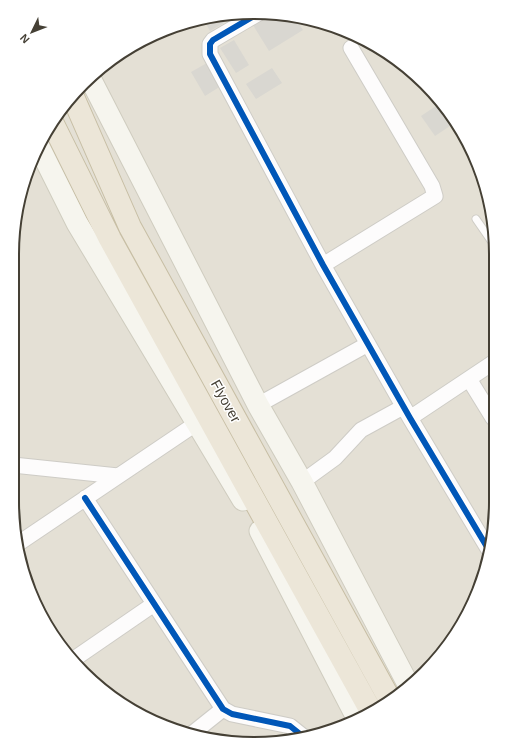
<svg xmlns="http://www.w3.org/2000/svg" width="508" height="756" font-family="Helvetica,sans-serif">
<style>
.residential{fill:#e4e0d5}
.building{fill:#d9d7d1}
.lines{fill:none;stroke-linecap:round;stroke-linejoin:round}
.lane-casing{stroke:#ceccc6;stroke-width:9}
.street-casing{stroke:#ceccc6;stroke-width:17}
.secondary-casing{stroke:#cfccbf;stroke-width:23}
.highway-casing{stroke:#c7bea4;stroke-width:24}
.lane{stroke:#fdfcfc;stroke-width:7}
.street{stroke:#fdfcfc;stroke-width:15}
.secondary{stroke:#f6f5ee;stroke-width:21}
.highway{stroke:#ece6d8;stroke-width:22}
.cycleway-casing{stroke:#fff;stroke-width:8}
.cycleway{stroke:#0057b8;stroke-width:6}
.labels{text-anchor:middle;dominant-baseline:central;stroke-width:3;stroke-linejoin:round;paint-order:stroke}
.street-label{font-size:14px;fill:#454035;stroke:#fff}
.rim{fill:none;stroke:#454035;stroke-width:2}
</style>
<rect width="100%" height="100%" fill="#f0eee8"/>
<!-- residential -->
<path class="residential" d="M254,12l92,18 79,53 52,78 19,93 -5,295 -20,60 -46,64 -50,39 -74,27 -63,4 -76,-17 -55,-32 -54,-57 -28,-57 -13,-78 5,-295 20,-60 46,-64 78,-52z"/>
<!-- building -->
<path class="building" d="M269,15l28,6 6,9 -34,21 -16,-26z
M221,19l3,4 -14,8 -5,-9z
M164,30l3,5 -12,7 -3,-5z
M234,40l15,25 -13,8 -16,-25z
M207,63l14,23 -16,10 -14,-24z
M272,68l10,15 -26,16 -10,-15z
M439,104l14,20 -18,12 -14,-20z"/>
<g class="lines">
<defs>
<path id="lane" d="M476,219l18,26"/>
<path id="street" d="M259,13l-46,27 -3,4v10l113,211 87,153 80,134
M323,265l112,-69 -3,-10 -81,-138
M469,379l24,39
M258,405l110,-61
M410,418l84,-56
M13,465l105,11
M302,482l33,-24 26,-28 42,-23
M85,498l138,211 9,5 58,12 15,12
M19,543l178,-120
M74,659l80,-55
M193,733l30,-24"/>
<path id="secondary" d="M90,78l168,327 44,77 107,204
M38,145l39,78 166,277
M260,531l97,187"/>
<path id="highway" d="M73,97l57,130 260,473
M53,124l57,115 262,474"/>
</defs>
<!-- lane casing -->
<use href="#lane" class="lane-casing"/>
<!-- street casing -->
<use href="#street" class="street-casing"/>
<!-- secondary casing -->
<use href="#secondary" class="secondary-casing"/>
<!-- highway casing -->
<use href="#highway" class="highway-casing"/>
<!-- lane -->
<use href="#lane" class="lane"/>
<!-- street -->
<use href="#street" class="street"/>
<!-- secondary -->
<use href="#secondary" class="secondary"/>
<!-- highway -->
<use href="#highway" class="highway"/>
<defs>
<path id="cycleway" d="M259,13l-46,27 -3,4v10l113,211 87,153 80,134
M85,498l138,211 9,5 58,12 15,12"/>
</defs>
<!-- cycleway casing -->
<use href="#cycleway" class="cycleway-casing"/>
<!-- cycleway -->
<use href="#cycleway" class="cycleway"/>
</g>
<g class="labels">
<!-- street labels -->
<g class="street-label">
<text transform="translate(226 401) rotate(61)">Flyover</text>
</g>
</g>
<!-- crop -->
<path d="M0 0H508V756H0ZM254 19H254A235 235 0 0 1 489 254V502A235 235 0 0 1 254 737H254A235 235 0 0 1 19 502V254A235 235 0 0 1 254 19Z" fill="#fff" fill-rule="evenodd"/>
<path class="rim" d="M254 19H254A235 235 0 0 1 489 254V502A235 235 0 0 1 254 737H254A235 235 0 0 1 19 502V254A235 235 0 0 1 254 19Z"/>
<!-- north arrow -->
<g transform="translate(32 32) rotate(227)" stroke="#ffffff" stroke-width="3" paint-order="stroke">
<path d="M0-3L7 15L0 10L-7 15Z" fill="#454035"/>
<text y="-6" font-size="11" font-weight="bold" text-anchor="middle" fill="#454035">N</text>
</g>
</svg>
